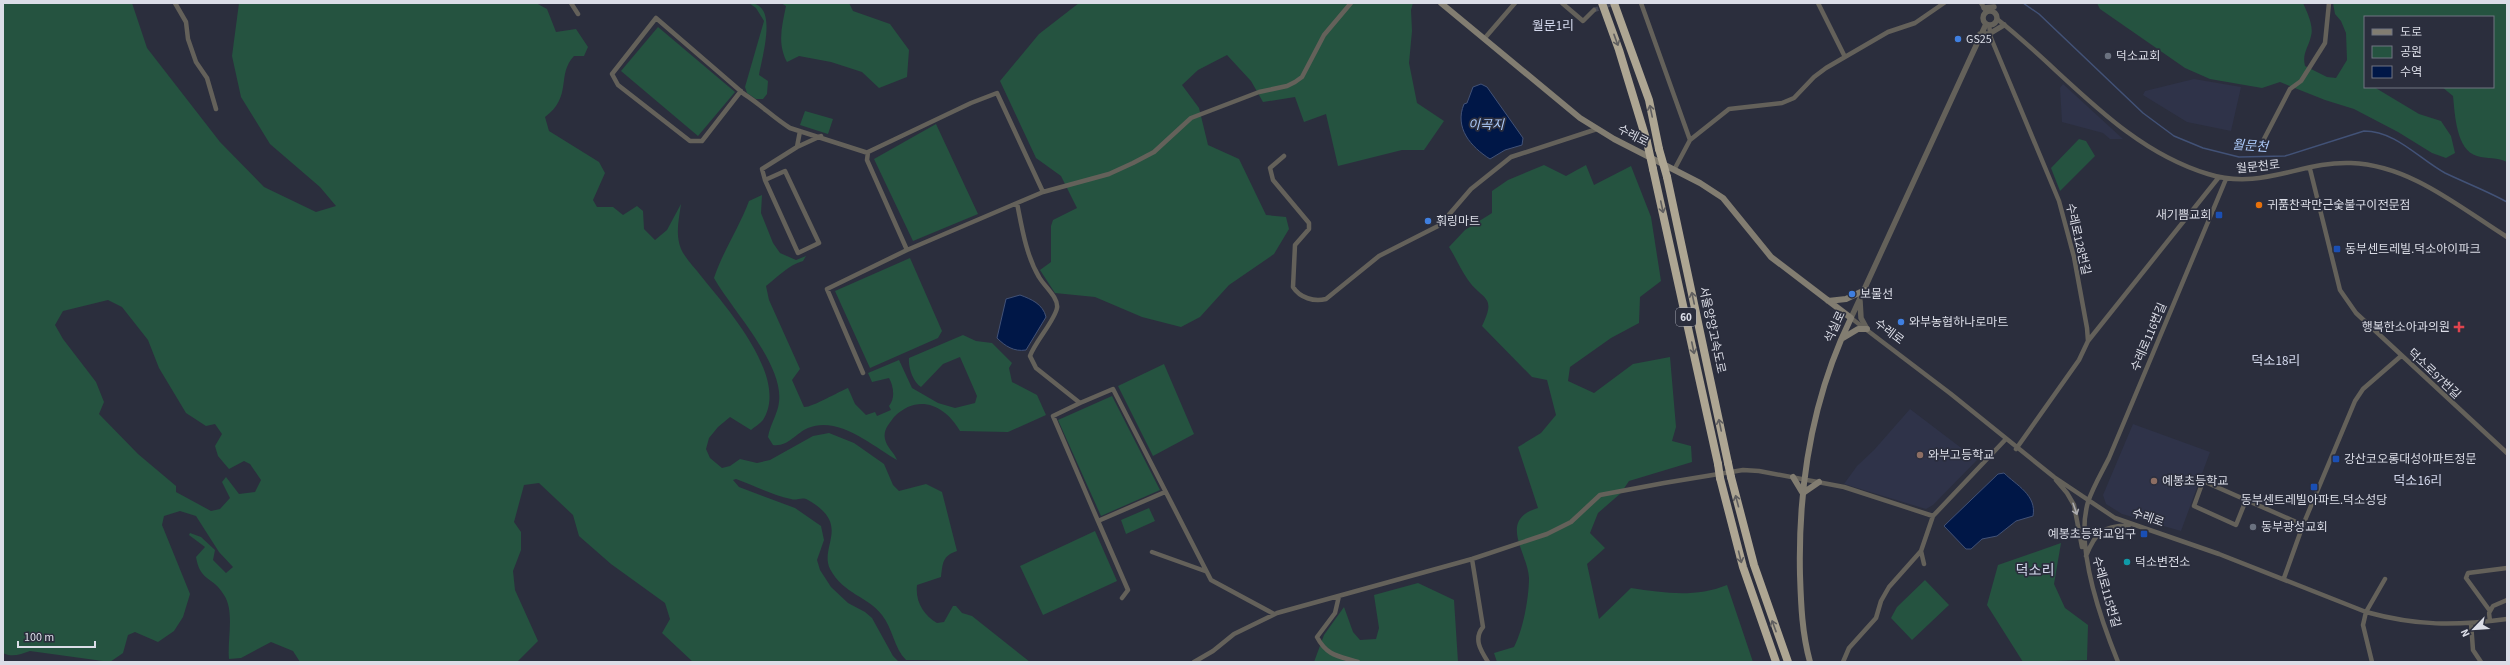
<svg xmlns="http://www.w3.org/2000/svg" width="2510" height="665" font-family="'Source Sans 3','Noto Sans KR',sans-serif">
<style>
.built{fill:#2f3349}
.green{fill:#255340;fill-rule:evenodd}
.water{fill:#001747;stroke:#425277}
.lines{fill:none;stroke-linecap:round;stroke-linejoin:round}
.stream{stroke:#425277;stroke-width:1.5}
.minor-tunnel{stroke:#454856;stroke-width:4.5;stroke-dasharray:4.5 2;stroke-linecap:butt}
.minor{stroke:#64615a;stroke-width:4.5}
.tertiary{stroke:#64615a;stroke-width:5.5}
.secondary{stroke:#827d71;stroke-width:6}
.motorway{stroke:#aea693;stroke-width:8}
.motorway-bridge{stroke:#aea693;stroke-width:8}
.oneway{stroke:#5f5e5f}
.oneway2{stroke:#ababaf}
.shop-dot{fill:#3f7fe0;stroke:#2b2e3d;stroke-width:1.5}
.worship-dot{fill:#6b7280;stroke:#2b2e3d;stroke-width:1.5}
.food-dot{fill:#e8710a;stroke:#2b2e3d;stroke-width:1.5}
.transit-dot{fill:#1a4fb4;stroke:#2b2e3d;stroke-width:1.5}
.health-dot{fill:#e0444e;stroke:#2b2e3d;stroke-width:1.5}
.education-dot{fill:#8d6e63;stroke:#2b2e3d;stroke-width:1.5}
.culture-dot{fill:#0f9aa8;stroke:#2b2e3d;stroke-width:1.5}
.labels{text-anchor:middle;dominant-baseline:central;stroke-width:3.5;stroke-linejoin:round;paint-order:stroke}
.shield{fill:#2b2e3d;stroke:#a6a8b4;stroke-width:1}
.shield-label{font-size:11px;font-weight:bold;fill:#dbdde7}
.poi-label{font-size:12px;fill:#dbdde7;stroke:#2b2e3d;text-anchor:start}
.street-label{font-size:12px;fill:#dbdde7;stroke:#2b2e3d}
.neighbourhood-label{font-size:13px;fill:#d4d9ed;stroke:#2b2e3d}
.water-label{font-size:13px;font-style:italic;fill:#adcbfb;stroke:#2b2e3d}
.quarter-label{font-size:14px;fill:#d4d9ed;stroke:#2b2e3d}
</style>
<rect width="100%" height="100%" fill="#2b2e3d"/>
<!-- built -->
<path class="built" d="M2194,79l47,8 -10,44 -44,-9 -44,-27 2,-4z
M2063,84l60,55h-13l-7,-6 -41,-11 -2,-34z
M1910,409l67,51 -44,45 -7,4 -82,-25 13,-18 17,-16z
M2133,424l77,28 -29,79 -59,-17 -16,-10 -3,-9z"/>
<!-- green -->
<path class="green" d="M3,3h129l15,45 73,94 44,45 52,25 20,-6 -16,-19 -50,-43 -29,-47 -9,-41 7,-53h297l11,6 9,23 20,-3 12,18 -4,9h-10c-18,19 -1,40 -29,61l4,14 50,31 6,11 -12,27 4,7h16l10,8 14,-9 6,5 1,18 11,11 12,-10 14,-26c-2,15 -6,30 0,45 4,9 14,19 20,27 25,31 89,102 62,144 -3,4 -9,7 -12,10l-21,-13 -12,10 -9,11 -3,11 4,9 12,10 8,-2 10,-7 17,4 13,-3 43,-24 16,-3 25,10 30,21 9,21 6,6 27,-7 16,8 15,59c-15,5 -14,12 -16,26l-24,8c-2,17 7,30 20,38l7,-1 9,-16h3l6,7 10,3 58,46 -124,-2c-12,-12 -13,-31 -24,-45 -14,-19 -38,-20 -52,-46 -11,-23 22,-44 -22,-69 -6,-4 -11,1 -17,-1 -19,-4 -36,-13 -55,-20l-3,1 6,7 56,21 26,18 3,14 -7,20 3,10 11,17 17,16 17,9 7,6 21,38 6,6h-206l-31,-29 8,-14 -5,-16 -54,-39 -32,-28 -6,-21 -34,-32 -15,2 -10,37 7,10v18l-8,21 2,19 23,51 -21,21h-217l-7,-11 -22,-9 -30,16 -12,1c-2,-19 6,-47 -5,-64 -11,-19 -24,-13 -28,-38l9,-10 -16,-12 1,-2 11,4 14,13 -2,10 13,13 7,-6 -14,-15 -23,-36 -16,-5 -16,5 -2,9 28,69 -7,23 -9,14 -16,11 -23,-10 -7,3 -5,18 -13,9 -80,-11c-9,3 -18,7 -27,2zM108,300l14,7 26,33 11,28 27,45 20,13 9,-2 7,10 -7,12 3,10 11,13 15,-8 6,3 11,16 -6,12 -16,2 -13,-17 -4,5 8,16 -10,11 -9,2 -35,-19v-6l-38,-32 -39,-40 5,-12 -8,-20 -33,-43 -8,-14 8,-14z
M749,3c30,0 13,53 10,72l9,6 -1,13 -4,5h-7l-9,-6 -2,-6 19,-66 -8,-13z
M781,3h68l4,8 37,13 19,26 -2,27 -28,11 -17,-16 -31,-10 -32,-6 -12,6c-10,-19 -5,-36 -1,-56z
M1079,3h334l-2,7 1,21 -3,32 8,40 27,18 -20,29h-22l-64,16 -12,-52 -22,8 -9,-25 -32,5 -12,-21 -24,-26 -29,15 -16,15 17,23 9,37 31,14 27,56 20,2 3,12 -15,25 -45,31 -29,32 -19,10 -39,-10 -47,-20 -40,-4 -15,-23 11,-8v-36l2,-6 24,-12 -16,-32 -25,-18 -36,-77 39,-47z
M2097,3h206c4,9 11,23 8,33 -3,13 -9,17 -6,30l22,11 9,1 11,-18 -1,-27 -5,-12 -6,-7 -2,-11h174v159c-9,-5 -20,-3 -30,-6 -21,-6 -22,-42 -24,-60l-11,-9h51v-70h-128v70h9l45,27 22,7 10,15 4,17 -9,5 -14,-5 -34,-21 -44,-23 -29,-9 -45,-18 -18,6 -52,-9 -25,-11 -85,-59z
M658,27l77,65 -37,44 -77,-65z
M805,111l28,8 -5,15 -28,-9z
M936,124l42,90 -65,27 -39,-82z
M2079,139l7,2 9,15 -35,35 -9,-23z
M1544,165l22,11 20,-11 8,20 37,-19 20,51 10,64 -21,16 -1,26 -28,15 -41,29 -2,14 26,12 39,-29 37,-7 6,70 -4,14 19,5 1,16 -63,19 -8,12 -23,20 -8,20 15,15 -18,16 12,55 32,-31c33,5 64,10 96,-3l26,77h-256l-3,-9 20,-6c9,-17 15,-49 15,-69 -1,-25 -32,-58 9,-70l-20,-61 23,-14 15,-18 -9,-35 -15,-3 -50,-51c15,-31 1,-25 -14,-46 -7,-10 -12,-22 -19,-33l16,-17 27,-17v-22l16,-11z
M762,195l-1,18 12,30 7,10 16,7 10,-4 -3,5c-16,5 -24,15 -37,25l3,14 31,69 -8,11 12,27c7,1 34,-15 44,-19l7,16 11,11 9,-3 2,4 14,-6 -2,-4c7,-8 4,-21 0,-28l-17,4 -4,-9 31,-13 13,28 26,15 17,5 20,-5 2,-7 -17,-39 -17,7 -22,23c-8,-5 -13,-20 -12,-29l54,-23 13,6 16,2 20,20 -3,5 3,14 25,13 9,20 -38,17 -48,-1c-15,-26 -42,-38 -66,-14 -5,7 -11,13 -9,22 2,9 9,13 12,21 -24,-14 -59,-45 -89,-32 -12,5 -20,19 -35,17l-5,-8c2,-12 10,-24 11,-35 5,-38 -47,-92 -65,-124 9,-27 25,-50 35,-77z
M910,258l32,73 -4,7 -68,30 -35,-77z
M1164,364l30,70 -41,22 -35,-70z
M1112,396l48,94 -59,26 -43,-96z
M1149,508l6,13 -29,13 -5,-14z
M1095,531l22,50 -74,34 -23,-49z
M2061,543l-7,41 11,24 23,17 -1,35 -64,2 -36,-57 11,-40z
M1925,580l24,25 -37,35 -21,-22 6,-11z
M1418,583l36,17 4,62h-144l10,-27 20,-28 9,25 7,8 16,-1 3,-11 -5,-33z"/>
<!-- water -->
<path class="water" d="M1481,84l6,3 36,51 -1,7 -17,5 -15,9c-19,-12 -36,-31 -26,-55l3,-1 6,-16z
M1020,295c11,4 23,9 26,22l-20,33c-12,2 -21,-4 -29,-12l9,-39z
M2004,473c12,12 33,22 29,43l-17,5 -19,15 -15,3 -11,10h-5l-22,-23 54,-52z"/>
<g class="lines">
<!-- stream -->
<path class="stream" d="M2023,3l16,11 104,99 31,23 29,12 36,9 46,-1 79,-25c32,0 55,28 81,42 21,10 42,18 62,29"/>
<!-- minor-tunnel -->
<path class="minor-tunnel" d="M1594,10l21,-7"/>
<!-- minor -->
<path class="minor" d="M175,3l11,19 2,17 8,23 11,16 9,31
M571,3l7,11
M1562,3l21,18 11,-11
M1641,3l49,137
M1818,3l27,54
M1981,3l6,9
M1997,19c69,54 125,129 211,155 53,17 93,-13 143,-11 59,2 108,44 156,74
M1989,25l2,13 68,163 15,56 13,71 1,13 -9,19 -63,89
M1484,39l31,-36
M741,91l-39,50h-12l-72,-56 -6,-11 44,-56 88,76c16,10 30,24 46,34l78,25
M2264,139l26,-50 11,-8 24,-38 4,-40
M797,147l24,-11
M1284,156l-14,12 3,12 36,43v6l-14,16 -2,42c7,11 21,15 33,12l53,-43 61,-31 31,-36 40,-32 86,-28
M2310,169l30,121 16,23 151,140
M1674,170l16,-30 39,-31 53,-6 12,-5 20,-21 12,-9 62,-36 27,-9 29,-20
M765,180l20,-9 34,72 -21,10 -33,-73 -3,-11 35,-22 3,-16
M1017,203c5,25 9,52 22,74 5,9 20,21 18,31 -2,12 -22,34 -27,48l6,12 44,35 33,-14 98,191 63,34
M907,250l-40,-90 1,-8 103,-49 26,-10 46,99
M1851,318l100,76 103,83 61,41 104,36 147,58c51,14 89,14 141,7
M2088,341l131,-164
M863,373l-36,-84 80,-39 110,-47 26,-11 66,-18 24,-11 21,-11 37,-34 68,-26 28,-6 8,-4 7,-5 22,-42 27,-32
M1080,403l-27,13 45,105 67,-29
M2056,480l11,13 7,12 8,42
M2246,500l-10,25 -42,-19 9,-25 100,44
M1098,521l30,69 -6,8
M1152,552l53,19
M2086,556c10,-25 16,-29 43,-31
M1472,559l11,68c-10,12 -2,24 5,35
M1924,564l-3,-13 12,-35 72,-76
M2284,578l19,-53 52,-124 8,-12 38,-33
M1339,596l-4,17 -18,24c10,19 21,19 41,25
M2490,611l-24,-33 2,-5 39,-5
M2490,621l-1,-8 4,-7 14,-6
M2471,623l2,27 8,12
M1194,662l19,-11 21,-17 43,-21 195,-54 75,-25 24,-12 29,-27 64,-12 79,-13 16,1 85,16 89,29
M1843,662l6,-14 27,-30 5,-17 8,-14 32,-36
M2118,662c-17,-42 -43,-116 -30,-160 5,-15 14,-30 21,-44l117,-279
M2372,662l-9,-37 3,-13 19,-33"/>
<!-- tertiary -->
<path class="tertiary" d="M1984,8l10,-1
M1983 18a7 7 0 1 1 14 0a7 7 0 1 1-14 0Z
M1980,34h9l15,-9
M1860,301l1,17 6,11
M1851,318l135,-294"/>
<!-- secondary -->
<path class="secondary" d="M1441,3l139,115 34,21 86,44 23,15 48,59 80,61c-39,80 -53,168 -51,257 1,30 2,58 10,87
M1828,301l18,-2 19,-9
M1843,338l15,-9h9
M1793,477l9,15
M1803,493l16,-11"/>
<!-- motorway -->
<path class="motorway" d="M1602,3l17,47 28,92
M1614,3l35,97 10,49
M1653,169l65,295
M1667,177l61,286
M1731,477l23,88 34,97
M1720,478l23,89 33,95"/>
<!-- motorway-bridge -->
<path class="motorway-bridge" d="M1647,142l6,27
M1659,149l8,28
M1728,463l3,14
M1718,464l2,14"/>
</g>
<!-- one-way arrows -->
<defs><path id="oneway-shaft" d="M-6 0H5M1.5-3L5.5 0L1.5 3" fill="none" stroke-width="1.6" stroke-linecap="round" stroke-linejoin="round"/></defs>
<g class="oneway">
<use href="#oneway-shaft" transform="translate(1616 40) rotate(70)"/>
<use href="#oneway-shaft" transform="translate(1651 111) rotate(-102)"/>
<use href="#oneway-shaft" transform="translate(1662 207) rotate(78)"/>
<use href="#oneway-shaft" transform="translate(1693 298) rotate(-102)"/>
<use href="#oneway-shaft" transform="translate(1693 348) rotate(78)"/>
<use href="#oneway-shaft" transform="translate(1720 425) rotate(-102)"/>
<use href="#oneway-shaft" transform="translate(1737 501) rotate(-105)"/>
<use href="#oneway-shaft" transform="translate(1740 557) rotate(76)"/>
<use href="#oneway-shaft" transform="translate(1774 626) rotate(-110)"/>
</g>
<use class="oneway2" href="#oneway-shaft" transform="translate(2075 509) rotate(71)"/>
<!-- markers -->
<g class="shop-dot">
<circle cx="1958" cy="39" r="4"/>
<circle cx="1428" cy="221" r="4"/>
<circle cx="1852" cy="294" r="4"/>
<circle cx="1901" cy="322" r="4"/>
</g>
<g class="worship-dot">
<circle cx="2108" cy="56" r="4"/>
<circle cx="2253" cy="527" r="4"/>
</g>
<circle class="food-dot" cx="2259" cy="205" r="4"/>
<g class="transit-dot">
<rect x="2215" y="211" width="8" height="8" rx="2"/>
<rect x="2333" y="245" width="8" height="8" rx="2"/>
<rect x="2332" y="455" width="8" height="8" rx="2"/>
<rect x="2310" y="483" width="8" height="8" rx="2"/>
<rect x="2140" y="530" width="8" height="8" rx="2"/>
</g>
<path class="health-dot" d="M2457 321h4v4h4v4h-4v4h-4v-4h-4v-4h4z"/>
<g class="education-dot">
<circle cx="1920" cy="455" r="4"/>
<circle cx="2154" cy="481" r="4"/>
</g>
<circle class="culture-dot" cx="2127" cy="562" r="4"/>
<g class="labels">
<!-- shield labels -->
<rect class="shield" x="1676" y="308" width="20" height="18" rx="3"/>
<g class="shield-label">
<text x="1686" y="317">60</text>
</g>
<!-- poi labels -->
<g class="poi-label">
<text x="1966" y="39">GS25</text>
<text x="2116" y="56">덕소교회</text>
<text x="2267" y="205">귀품찬곽만근숯불구이전문점</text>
<text x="2211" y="215" text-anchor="end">새기쁨교회</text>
<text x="1436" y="221">훠링마트</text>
<text x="2345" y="249">동부센트레빌.덕소아이파크</text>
<text x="1860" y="294">보물선</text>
<text x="1909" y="322">와부농협하나로마트</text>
<text x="2450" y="327" text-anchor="end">행복한소아과의원</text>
<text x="1928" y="455">와부고등학교</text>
<text x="2344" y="459">강산코오롱대성아파트정문</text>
<text x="2162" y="481">예봉초등학교</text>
<text x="2314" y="500" text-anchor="middle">동부센트레빌아파트.덕소성당</text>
<text x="2261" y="527">동부광성교회</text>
<text x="2136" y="534" text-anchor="end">예봉초등학교입구</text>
<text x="2135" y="562">덕소변전소</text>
</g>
<!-- street labels -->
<g class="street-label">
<text transform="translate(1633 136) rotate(27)">수레로</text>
<text transform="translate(2258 167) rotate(-6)">월문천로</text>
<text transform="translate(2078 239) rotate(77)">수레로128번길</text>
<text transform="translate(1835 327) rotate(-65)">석실로</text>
<text transform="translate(1712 330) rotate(78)">서울양양고속도로</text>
<text transform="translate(1889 332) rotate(37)">수레로</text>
<text transform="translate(2149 337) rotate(-67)">수레로116번길</text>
<text transform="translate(2434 374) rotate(43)">덕소로97번길</text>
<text transform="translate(2148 518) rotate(19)">수레로</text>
<text transform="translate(2106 592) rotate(74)">수레로115번길</text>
</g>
<!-- neighbourhood labels -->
<g class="neighbourhood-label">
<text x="1553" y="26">월문1리</text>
<text x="2276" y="361">덕소18리</text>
<text x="2418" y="481">덕소16리</text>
</g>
<!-- water labels -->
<g class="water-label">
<text x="1486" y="125">이곡지</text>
<text transform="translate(2250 146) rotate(4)">월문천</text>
</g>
<!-- quarter labels -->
<g class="quarter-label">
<text x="2035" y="571">덕소리</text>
</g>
</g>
<!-- border -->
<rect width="2510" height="665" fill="none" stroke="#dbdde7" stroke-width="8"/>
<!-- legend -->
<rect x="2364" y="16" width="130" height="72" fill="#2b2e3d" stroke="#717481"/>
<rect x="2372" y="29" width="20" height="6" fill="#827d71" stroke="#717481"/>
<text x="2400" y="36" font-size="12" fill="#dbdde7">도로</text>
<rect x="2372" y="46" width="20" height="12" fill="#255340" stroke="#717481"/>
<text x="2400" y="56" font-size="12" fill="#dbdde7">공원</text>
<rect x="2372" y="66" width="20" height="12" fill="#001747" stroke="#717481"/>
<text x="2400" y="76" font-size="12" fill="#dbdde7">수역</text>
<!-- north arrow -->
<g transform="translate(2474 629) rotate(245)" stroke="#2b2e3d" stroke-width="3" paint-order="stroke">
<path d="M0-3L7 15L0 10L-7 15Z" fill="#dbdde7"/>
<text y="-6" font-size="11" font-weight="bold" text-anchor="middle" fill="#dbdde7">N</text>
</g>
<!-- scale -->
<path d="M18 641v6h77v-6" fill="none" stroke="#dbdde7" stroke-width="2"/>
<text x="24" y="641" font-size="12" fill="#dbdde7" stroke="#2b2e3d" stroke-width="3" paint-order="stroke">100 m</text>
</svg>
